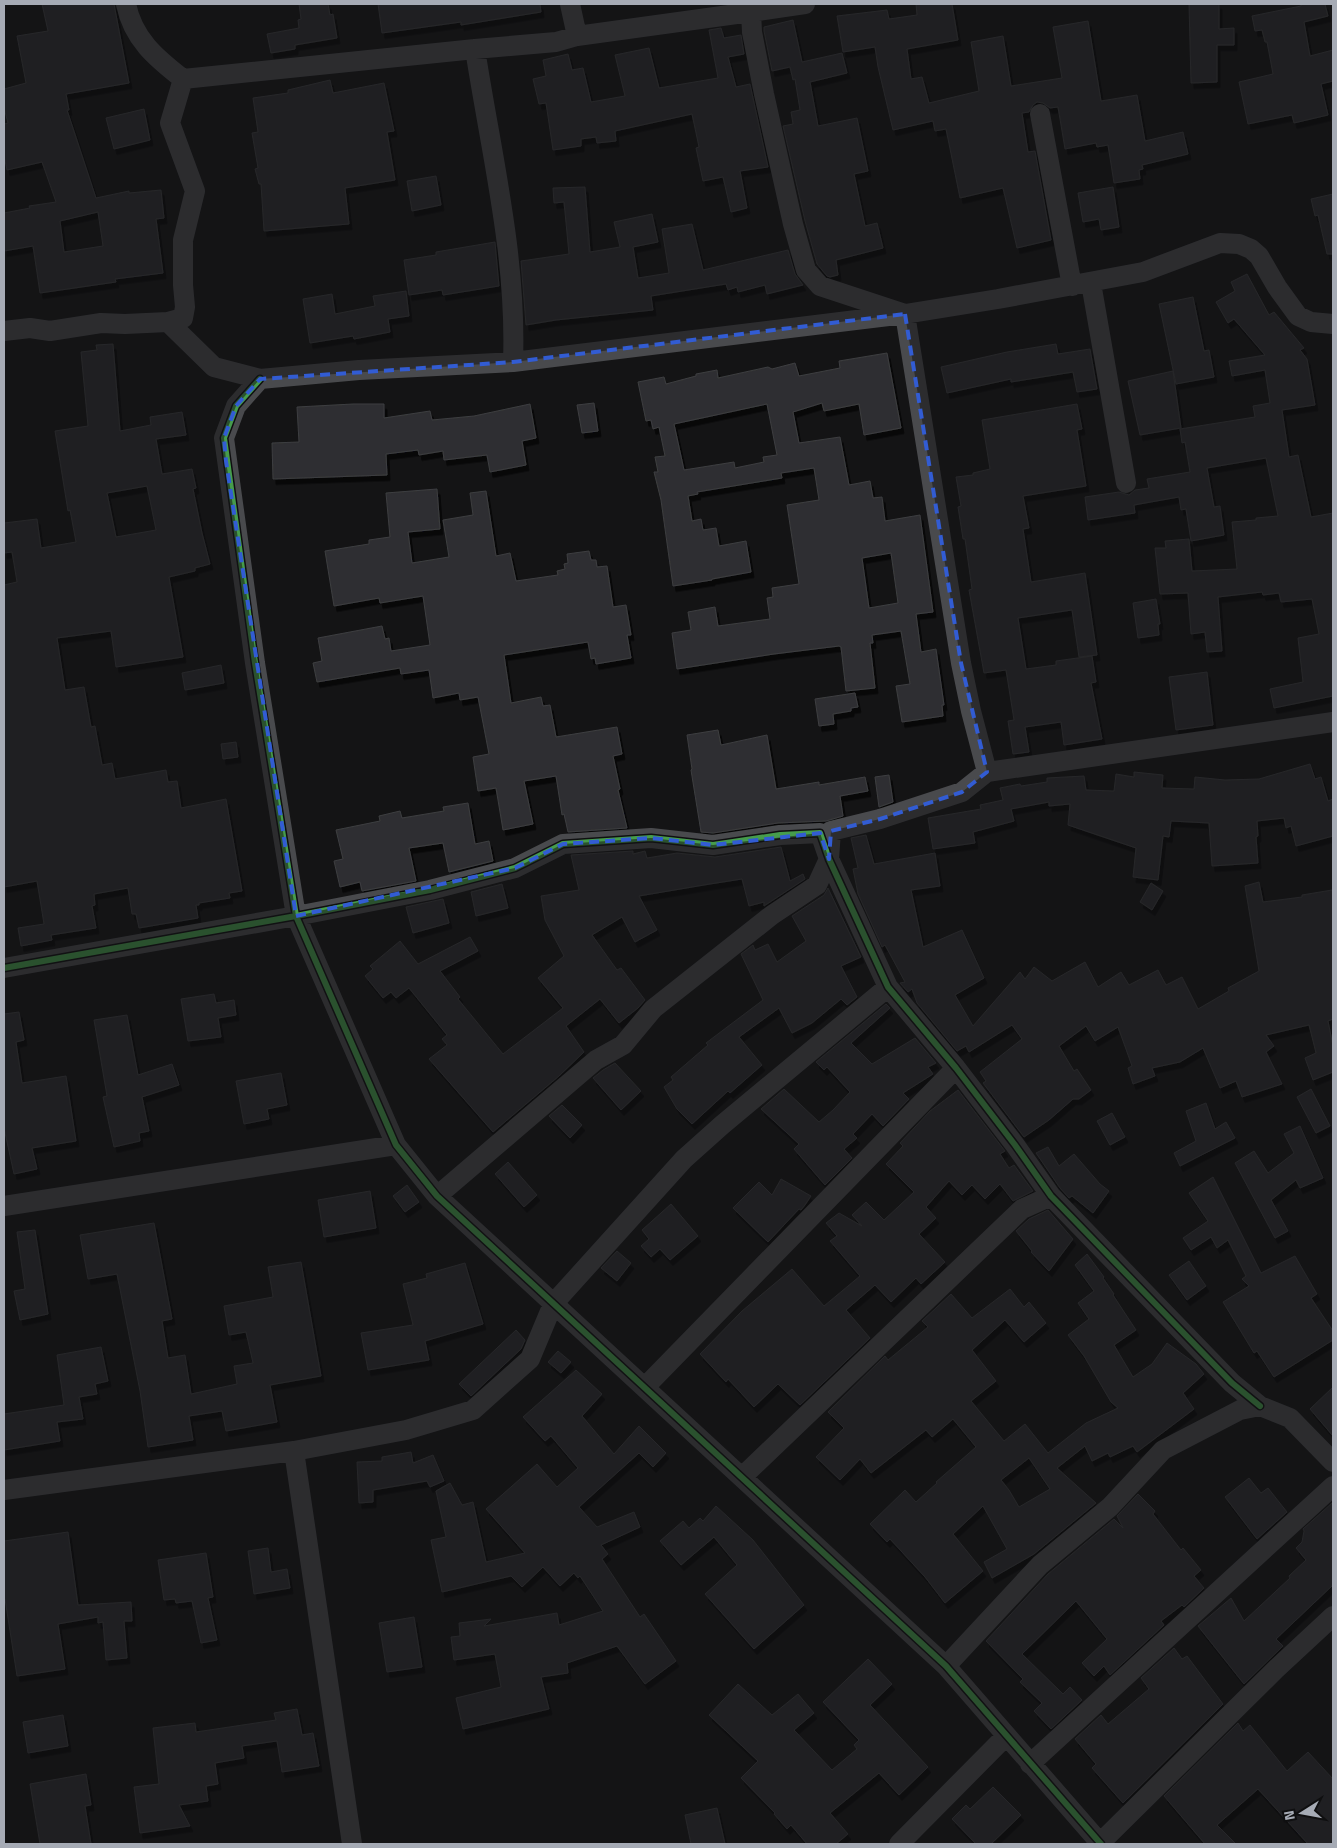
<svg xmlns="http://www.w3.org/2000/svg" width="1337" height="1848" font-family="'Titillium Web',sans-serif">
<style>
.building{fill:#2f2f30;stroke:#3d3e41;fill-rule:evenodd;filter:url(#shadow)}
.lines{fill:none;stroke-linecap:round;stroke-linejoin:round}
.minor{stroke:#494a4d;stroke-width:20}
.cycleway-casing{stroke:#0f0f10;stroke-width:9}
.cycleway{stroke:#469c4c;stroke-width:6}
.marked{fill:none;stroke:#325cd3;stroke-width:4;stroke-dasharray:10 6;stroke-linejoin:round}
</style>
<defs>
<filter id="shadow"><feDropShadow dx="3" dy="5.5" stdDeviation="0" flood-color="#0009"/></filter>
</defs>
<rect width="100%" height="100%" fill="#141415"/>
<!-- building -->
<path class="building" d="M42,4h72l15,79 -63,11 3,16h-2l29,88 33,-7v2l32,-3 3,28 -8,1 7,54 -48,6 1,3 -76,11 -7,-47 -29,5v-38l26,-5 -1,-2 27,-4 -14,-40 -35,8 -3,-14v-32l4,-1 -4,-15v-19l22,-6 -9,-47 31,-5zM98,212l5,34 -39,6 -4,-31z
M299,4h29l2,11 3,-1 4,24 -42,7v4l-24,4 -4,-19 32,-6 -1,-8 3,-1z
M378,4h162l1,8 -80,13v-3l-79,11z
M916,4h36l6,36 -51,9 4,30 11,-2 7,26 50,-12 -8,-49 32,-6 8,50 51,-8 -9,-51 35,-6 13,80 36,-6 8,46 38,-9 5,22 -46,11 1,4 -4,1 1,9 -26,4 -6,-38 -11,2 -1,-4 -31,6 -7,-42 -8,1 -7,-5 -6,-1 -4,3 -4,7 -7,1 6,39 7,-1 16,89 -34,8 -14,-60 -43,10 -14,-69 -11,2 -2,-10 -40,9 -15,-63 -3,-20 -32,5 -6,-36 50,-6 2,9 28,-4z
M1189,4h30v25l15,-1v17h-17v37l-26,1z
M1301,4h24l3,12 -24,6 6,34 23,-6v31l-12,3 7,31 -34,8 -2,-8 -44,9 -9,-42 34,-8 -6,-32h-2l-3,-12 -7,1 -3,-15 49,-10z
M793,20l9,42 40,-9 5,20 -37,9 8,44 39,-8 11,53 -14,3 11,52 12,-3 6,25 -47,12 2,15 -8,2 -3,-1 -10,-12 -12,-43 -22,-95 10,-2 -2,-12 9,-2 -5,-31 -2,1 -3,-13 -18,4 -8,-40v-4z
M721,28l3,10 17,-3 3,19 -16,3 8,30 14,-3 18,83 -28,4 7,37 -16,4 -8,-35 -20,4 -7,-33 3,-1 -7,-33 -77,17 1,10 -19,2 -1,-6 -15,2v7l-28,4 -7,-47 -7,1 -6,-25 13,-3 -3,-16 25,-6 4,16 11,-2 8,34 34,-6 -10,-41 34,-7 10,40 59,-10 -9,-48z
M330,80l3,13 51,-10 10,48 -7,1 8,48 -50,8 4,36 -85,7 -3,-47h-2l-4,-15 3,-1 -6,-35 6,-1 -5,-34 35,-5v-3z
M144,109l6,31 -36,9 -8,-31z
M436,176l5,29 -29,6 -5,-30z
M585,187l5,65 30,-5 -6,-25 38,-8 6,28 -25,5 5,31 31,-5 -7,-44 30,-5 11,46 85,-20 7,24 8,11 -36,9 -2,-9 -27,7 -1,-5 -9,3 -2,-6 -75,12 2,14 -97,10 -30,5 -5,-64 48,-7 -5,-52 -10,1 -1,-15z
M1113,187l6,40 -18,3 -2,-11 -16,3 -5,-29z
M1333,194v60h-6l-9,-39 -3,1 -4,-17z
M495,242l4,44 -56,9 -1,-5 -33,5 -5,-35 32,-5v-3z
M1247,274l22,41 5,-3 30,36 -4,2 7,9 8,46 -33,5 7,47 9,-2 13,62 22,-4v183l-59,12 -4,-19 33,-7 -5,-44 21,-4 -7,-35 -31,3 -2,-9 -16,2 -1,-3 -44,5 4,54 -15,1 -2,-20 -14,2 -3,-41 -28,1 -5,-46h11l-1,-7 24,-2 3,32 45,-2 -5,-47 24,-2v-2l22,-2 -12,-58 -59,10 7,39 6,-1 4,29 -33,6 -5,-32 -5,1 -2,-13 -45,8 1,8 -47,7 -3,-23 34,-5 10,3 6,-5 14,-2 -2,-9 43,-7 -5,-30 -3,1 -2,-14 75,-12 -2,-11 17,-3 -5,-33 -33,6 -3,-15 36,-6 -31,-36 -6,4 -12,-21 19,-11 -4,-9z
M406,291l3,25 -21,3 2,13 -36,7 -1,-3 -43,7 -7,-44 29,-5 3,20 40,-8 -2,-10z
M1193,297l11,54 5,-1 5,27 -38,7 -17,-80z
M113,344l7,87 31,-6 -1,-8 32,-5 4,23 -30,4 6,35 30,-5 4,19 -3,1 9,44 8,31 -15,4v3l-26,6 14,80 -67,10 -5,-36 -54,7 8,52 19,-3 7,40 4,-1 7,39 10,-2 3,16 51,-9 2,12 9,-1 4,27 45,-9 16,92 -13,2 1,5 -31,5v2h-3l2,13 -59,10 -3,-14h-4l-4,-26 -34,6 1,11 -3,1 4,22 -45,7 1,5 -31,6 -3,-18 26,-4 -7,-43 -33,6v-302l13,-3 -5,-30 -8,1v-30l33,-4 4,29 35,-6 -6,-32 -2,1 -13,-80 33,-5 -7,-74 16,-2 -1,-5zM147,486l9,44 -40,7 -9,-44z
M1056,344l2,10 32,-5 7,40 -20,3 -4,-20 -62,10v-3l-64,14 -6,-26 66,-15z
M887,353l14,75 -37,7 -5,-31 -35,7 -2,-8 -29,9 6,31 41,-6 9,48 21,-4 3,17 9,-1 3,24 35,-6 13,97 -17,2 5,38 15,-3 8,56h-2l1,11 -41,6 -6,-36 14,-2 -9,-53 -29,4 1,8h-3l5,45 -29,3 -5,-44 -2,-1 -65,8 -97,15 -5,-36 19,-3 -3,-18 27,-5 3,19 52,-7 -3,-21 6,-1 -1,-9 27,-4 -12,-79 32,-5 -5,-32 -33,5 1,5 -85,14 1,2 -10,2 4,25 9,-2 2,11 13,-2 3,18 27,-5 5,31 -39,7v1l-39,6 -12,-86 -7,-28h4l-3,-15 10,-1 -6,-29 -6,2 -2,-9 -5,1 -8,-39 26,-5 2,7 30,-8v-2l21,-4 1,8 50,-11 4,2 23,-6 4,13 41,-8 -1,-7zM767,404l10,51 -14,2 1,5 -29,6 -1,-6 -50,8 -10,-46zM891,553l7,50 -29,5 -7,-50z
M1173,371l8,57 -41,7 -12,-54z
M594,403l4,28 -16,2 -5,-28z
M353,404h31v14l46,-7 2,9 42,-4 56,-12 6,34 -14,3 4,24 -36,7 -3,-17 -43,5 -1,-9 -24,4 -1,-5 -32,4 1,21 -114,4 -1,-36 27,-1 -2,-35z
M1077,404l5,25 -5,1 9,56 -63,10 6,32 -6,1 8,53 54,-9 12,82 -18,2 -7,-47 -54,8 8,51 30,-4v-4l36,-5 4,26 -5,1 11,56 -38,6 -3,-23 -36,5 4,25 -16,2 -5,-33 6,-1 -8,-50 -22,3 -15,-83 3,-1 -7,-50h-2l-5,-32 3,-1 -5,-29 17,-2v-2l17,-4 -8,-49z
M437,489l3,40 -32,3 4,31 37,-6 -6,-37 30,-5 -3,-22 16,-2 10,65 14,-3 6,28 42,-6 -1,-4 8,-2 -1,-5 4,-1 -1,-9 22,-3 2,9h5l1,7 10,-1 6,41 13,-2 5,30h-4l4,23 -35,6 -1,-6 -4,1 -3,-17 -84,13 7,48 30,-6 2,9 7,-1 6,32 61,-10 5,27 -9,2 7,33 -2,1 9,38 -59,4 -4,-18 -2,1 -6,-39 -32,5 9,43 -30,6 -7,-42 -18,3 -5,-34 16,-3 -11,-57 -18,3 -1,-7 -26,5 -4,-28 -28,4 -1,-6 -83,14 -4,-19 9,-2 -4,-23 64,-12 3,13 4,-1 2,13 39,-6 -7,-49 -43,7 -1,-5 -45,8 -9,-55 44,-7v-4l21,-3 -4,-44z
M1156,599l4,25h-2l1,11 -21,3 -5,-35z
M221,665l3,18 -39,7 -3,-17z
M1207,672l6,53 -37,5 -7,-53z
M855,693l3,14 -7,1v3l-18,3 1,10 -15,2 -4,-27z
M718,730l3,15 46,-10 9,54 43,-7v3l46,-8 3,14 -28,5 3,20 -17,5 -48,2 -65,10 -12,-1 -10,-62 1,-1 -5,-34z
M236,742l2,15 -15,2 -2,-15z
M1310,764l5,15 6,-2 7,24 5,-2v37l-37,10 -5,-20 -5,2 -2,-10 -27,3 1,15 -2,1 2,26 -46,3 -3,-43 -38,-2 -2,16 -6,-1 -5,44 -25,-3 3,-29 -68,-23 2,-21 -21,2v-4l-38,7 3,12 -41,11 2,11 -42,6 -5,-31 53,-9 -1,-4 23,-5 -3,-12 20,-4 1,2 26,-4v-4l37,-2 2,14 28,1 2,-17 18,3v-5l29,3 -1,13 32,1 1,-12 30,3 34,-1z
M889,775l4,27 -14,5 -4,-30z
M468,803l7,41 14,-3 4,20 -44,11 -6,-29 -34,5 7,33 -54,10 -2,-9 -20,5 -6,-26 9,-2 -7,-29 44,-9 -1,-5 21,-5 2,7 42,-7 -1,-4z
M866,835l8,29 61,-11 5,33 -29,4 12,57 39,-17 22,48 -29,17 18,31 47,-54 5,7 9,-12 18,14 33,-19 13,25 23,-15 8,13 29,-15 8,15 16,-8 16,32 31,-18 -1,-3 31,-17 -14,-85 14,-4 4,20 39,-5v-2l30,-5 1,9v120l-5,2 5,25v26l-20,8 -8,-22 11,-5 -7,-28 -43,10 8,11 -8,6 16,32 -40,13 -6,-16 -16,7 -17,-40 -23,14 -28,6 3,8 -22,8 -5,-16 4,-2 -14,-39 -23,14 -9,-15 -27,20 15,25 3,-2 14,21 -12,9h-6l-24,21 -25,17 -41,-54 3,-2 -6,-9 42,-33 -10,-14 -43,27 -3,-6 -9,5 -40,-48 -5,-14 -4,3 -8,-9 5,-1 -20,-37 -3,2 -24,-53 -5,-25 5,-1 -7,-30z
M781,847l9,34 13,-7 2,5 -41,27v-4l-15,4 -7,-27 -32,5 -71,12 18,34 -22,12 -13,-25 -30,18 25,35 4,-2 24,32 -7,8 -19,15 -19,-24 -34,27 18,26 -25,24 -66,56 -64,-73 18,-14 -5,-6 5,-4 -38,-47 -13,10 -5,-6 -8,6 -18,-22 8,-7 -3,-3 30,-25 18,23 52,-27 8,14 -38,20 20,26 -2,2 45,55 60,-46 -25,-30 26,-22 -19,-36 -4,-24 38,-6 -8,-35 62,-4v3l12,-3 2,7 30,-5 38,4z
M1151,883l12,8 -11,19 -12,-8z
M502,884l6,24 -32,8 -5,-24z
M828,888l33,69 -20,9 16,31 -10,8 -6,-6 -29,24 -20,10 -13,-25 -40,29 23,28 -32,28 -2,-2 -36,33 -15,-15 -13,-22 9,-7 -2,-3 37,-32 -2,-2 57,-43 -22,-46 12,-9 2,5 13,-6 9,18 29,-21 -14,-25 32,-21z
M443,899l6,24 -36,10 -7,-26z
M214,994l2,9 18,-3 2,15 -18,3 3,19 -33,4 -7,-42z
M886,1004l4,4 -39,35 21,21 43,-26 21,25 -8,4 5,7 -30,19 6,6 -26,27 -11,-12 -19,20 4,4 -13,11 8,9 -27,27 -31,-36 5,-5 -38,-35 23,-20 35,33 14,-12 17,-18 -23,-25 -3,3 -8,-8z
M19,1012l5,28 -8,2 6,41 44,-7 10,65 -44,7 5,21 -23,5 -10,-46v-114z
M127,1015l11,60 34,-11 7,21 -37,12 7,34 -10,2 1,8 -26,6 -11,-50 4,-1 -13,-76z
M615,1063l26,28 -20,19 -28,-32 10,-8z
M281,1073l6,32 -20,4 2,10 -25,5 -8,-43z
M1311,1089l19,37 -14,7 -19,-36z
M958,1090l47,61 -5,3 9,14 5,-3 19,26 -20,10 -13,-17 -15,15 -13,-14 -10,10 -13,-14 -23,26 10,11 -17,16 26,28 -24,22 -5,-6 -25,24 -16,-17 -29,25 24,28 -70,67 -22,-21 -24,23 -26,-28 -2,3 -26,-28 42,-43 50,-42 32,37 36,-30 -30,-35 7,-5 -11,-13 13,-10 23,13 -10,-11 14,-13 18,18 30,-28 -28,-28 17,-18 -3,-3 30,-32z
M1206,1103l9,26 11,-7 9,16 -55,28 -6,-13 22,-12 -10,-30z
M562,1105l20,20 -12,13 -21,-22z
M1112,1113l13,24 -15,8 -13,-24z
M1300,1126l23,52 -23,10 -4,-8 -25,20 17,31 -13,7 -40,-75 19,-12 14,22 26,-20 -10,-19z
M1048,1147l11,19 15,-12 26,30 9,7 -16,22 -21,-17 -3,2 -9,-10 -24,-35z
M508,1162l29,33 -13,12 -29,-33z
M1213,1177l48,96 34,-17 22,38 -6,4 22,33v9l-59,37 -17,-26 -3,2 -31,-51 26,-16 -7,-7 4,-3 -18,-36 -11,8 -6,-11 -20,13 -8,-12 25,-17 -19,-28z
M781,1179l30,17 -6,9 -4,5 -2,-1 -31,33 -35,-34 26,-26 13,13z
M407,1185l12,17 -14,10 -12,-16z
M370,1191l6,37 -52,9 -6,-37z
M671,1204l27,32 -28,24 -10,-11 -9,8 -10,-11 8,-7 -7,-9z
M1048,1210l25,29 -24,32 -18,-19 1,-1 -16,-20 13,-12z
M154,1223l18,96 -10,2 6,37 17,-3 6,39 46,-10 -3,-18 19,-3 -7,-31 -17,3 -5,-29 49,-9 -5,-30 33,-5 20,114 -51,9 7,37 -51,9 -4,-20 -33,5 4,24 -45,7 -8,-56 -23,-117 -29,5 -8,-44z
M35,1230l13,84 -28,6 -6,-29 11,-2 -8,-57z
M617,1251l14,12 -14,18 -16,-13z
M1087,1254l17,23 -1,1 11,16 -1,1 23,35 -22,15 19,32 19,-13 15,-21 29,21 8,10 -21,19 11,16 -57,43 -4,-6 -23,11 -2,-4 -16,8 -7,-15 -28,22 39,35 -62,51 -42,24 -8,-16 23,-13 -24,-43 -30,28 30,37 -38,32 -20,-26 -35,-38 -3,3 -17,-18 35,-34 11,12 21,-19 -1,-1 40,-35 -23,-28 -21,18 -6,-7 -55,43 -11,-14 -20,21 -24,-23 28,-29 -16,-16 57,-56 3,4 40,-33 -6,-6 29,-27 21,24 38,-29 14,18 5,-5 17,21 -22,19 -19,-22 -33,30 24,31 -25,20 33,40 21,-17 23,29 38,-30 32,-15 -7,-6 -27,-46 -16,-21 21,-16 -11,-16 16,-12 -19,-26zM1029,1458l21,31 -31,18 -10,-17 -8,-10z
M1189,1261l17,25 -19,14 -18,-25z
M465,1263l18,61 -58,17 4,19 -61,10 -7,-37 52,-8 -10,-41 24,-6 -1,-4z
M516,1330l9,10 -4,9 -50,47 -12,-12z
M101,1347l7,34 -13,3 2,10 -18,3 4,22 -26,3 3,19 -56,9v-36l60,-9 -7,-50z
M558,1351l13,11 -10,11 -13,-11z
M576,1370l26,24 -20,22 32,38 25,-28 27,27 -13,14 -14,-14 -60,54 18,20 37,-15 6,15 -39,18 7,9 -6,5 38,58 4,-3 32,47 -31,23 -28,-38 -50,17 1,10 -27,4 8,32 -86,20 -7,-31 45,-11 -6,-33 -41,6 -3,-23 9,-1 -1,-13 32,-4 -7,7 73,-13 2,12 44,-14 -23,-35 -2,2 -4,-5 -14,13 -17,-19 -21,20 -11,-11 -69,16 -11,-52 15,-3 -10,-46 14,-8 12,22 11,-3 13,60 39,-9 -39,-44 51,-45 20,23 21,-19 -27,-32 -6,5 -22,-24z
M1333,1387v49l-23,-27z
M411,1452l2,11 20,-8 11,26 -14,6 -3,-6 -54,9v12l-14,1 -2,-41 25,-1v-4z
M1249,1478l12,15 7,-5 19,24 -30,27 -32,-42z
M1138,1494l17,17 -2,3 28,36 2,-2 18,22 -7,6 10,12 -20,19 -2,-2 -21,16 3,4 -54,50 -6,-9 -10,10 -12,-13 25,-24 -31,-38 -54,53 41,40 7,-7 12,13 -31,29 -17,-18 8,-8 -22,-21 3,-3 -37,-38 62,-67 66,-55 9,9 -6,-12z
M1332,1503l1,2v80l-57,54 7,7 -39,38 -46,-58 33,-28 13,23 46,-43 -1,-2 17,-16 -10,-12 6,-6 2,-11 -1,-2z
M716,1506l37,34 51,65 -50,44 -49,-55 32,-29 -23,-28 -33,28 -21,-24 23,-20 6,7 11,-10 3,3z
M68,1532l10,73 53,-3 1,19h-8l3,37 -21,2 -3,-38 -5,1v-6l-40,7 7,45 -48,7 -12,-77 -1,1v-59z
M268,1548l3,24 16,-3 3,19 -36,6 -6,-43z
M206,1553l7,44 -5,1 9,42 -16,3 -9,-42 -16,2 -1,-4 -11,1 -6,-40z
M414,1617l8,50 -35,5 -8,-49z
M1174,1648l8,11 5,-3 36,48 -100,99 -31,-35 4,-4 -21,-25 26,-24 7,9 41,-35 -8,-11z
M868,1659l24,25 -22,21 58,62 -29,28 -20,-22 -49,40 18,21 -12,10h-29l-16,-19 -4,4 -13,-15 1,-1 -34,-35 17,-17 -49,-46 29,-31 34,31 26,-21 16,19 -20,17 38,40 25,-21 -3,-4 5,-5 -36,-38z
M297,1709l5,26 11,-2 6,33 -37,6 -5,-31 -35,5 2,12 -29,5 3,21 -12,2 2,15 -29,4 11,21 -50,7 -6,-46 25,-3 -6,-56 42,-5 1,9 80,-12 -2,-7z
M63,1715l5,31 -40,7 -5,-31z
M1238,1723l5,8 7,-6 37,46 21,-19 25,27v65h-25l-50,-55 -41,36 19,19h-31l-41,-48z
M86,1774l5,31 -6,1 6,38h-51l-10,-60z
M993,1787l28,28 -30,29h-15l-24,-25 14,-14 4,4z
M717,1808l8,36h-34l-6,-29z"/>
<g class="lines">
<!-- minor -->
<path class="minor" d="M126,4c7,35 30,54 57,75l-13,44 25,68 -12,49v45l2,22 -2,11 -15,4
M570,4l7,32
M751,12l54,-8
M183,79l292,-30
M1040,114l32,172
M1091,283l35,200
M4,331l26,-3 20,3 51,-8 24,1 43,-2 46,45 46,12 99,-9 154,-8 392,-48 93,-15 145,-27 77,-29 19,1 12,5 8,7 18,31 21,29 13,6 22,2
M513,362c4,-106 -22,-209 -38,-313l81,-7 21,-6 174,-24 1,20 12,62 29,130 13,46 14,16 85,28 56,349 10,48 16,61
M260,379l-24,27 -12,32 31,225 41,253 100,229 41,51 509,470 155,178
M4,968l292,-52 134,-26 85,-22 48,-24 88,-6 62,7 67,-10 40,-2 9,26 59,128 68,81 59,77 36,51 181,187 28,23
M437,1196l159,-136 27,-15 30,-36 119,-94 45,-30 12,-26 2,-28 49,-12 82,-27 25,-20 346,-50
M4,1206l392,-61
M645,1387l311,-319
M294,1451l112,-21 67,-20 57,-51 23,-55 131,-145 38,-34 166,-138
M742,1477l280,-268 29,-13
M4,1490l290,-39 58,393
M946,1666l94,-101 70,-58 53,-57 77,-40 20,-4 30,12 43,44
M1030,1764l303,-278
M1100,1843l176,-174 57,-53
M899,1844l107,-108"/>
<defs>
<path id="cycleway" d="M260,379l-24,27 -12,32 31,225 41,253 100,229 41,51 509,470 155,178
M4,968l292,-52 134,-26 85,-22 48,-24 88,-6 62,7 67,-10 40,-2 9,26 59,128 68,81 59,77 36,51 181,187 28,23"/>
</defs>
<!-- cycleway casing -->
<use href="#cycleway" class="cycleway-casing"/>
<!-- cycleway -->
<use href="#cycleway" class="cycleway"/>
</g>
<!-- marked area -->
<path d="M0 0H1337V1848H0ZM905,314l56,349 26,109 -25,20 -82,27 -49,12 -2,28 -9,-26 -107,12 -62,-7 -88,6 -48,24 -219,48 -70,-455 -2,-23 12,-32 24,-27 253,-17z" fill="#141415" fill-opacity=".55" fill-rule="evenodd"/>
<path class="marked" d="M905,314l56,349 26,109 -25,20 -82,27 -49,12 -2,28 -9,-26 -107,12 -62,-7 -88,6 -48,24 -219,48 -70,-455 -2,-23 12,-32 24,-27 253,-17z"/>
<!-- border -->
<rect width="1337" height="1848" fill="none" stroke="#a6abb5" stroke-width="10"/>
<!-- north arrow -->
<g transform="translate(1302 1813) rotate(259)" stroke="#0f0f10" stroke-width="4" paint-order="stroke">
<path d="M0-4L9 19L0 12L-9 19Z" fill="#a6abb5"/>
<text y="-8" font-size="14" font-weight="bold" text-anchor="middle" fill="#a6abb5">N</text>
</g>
</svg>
